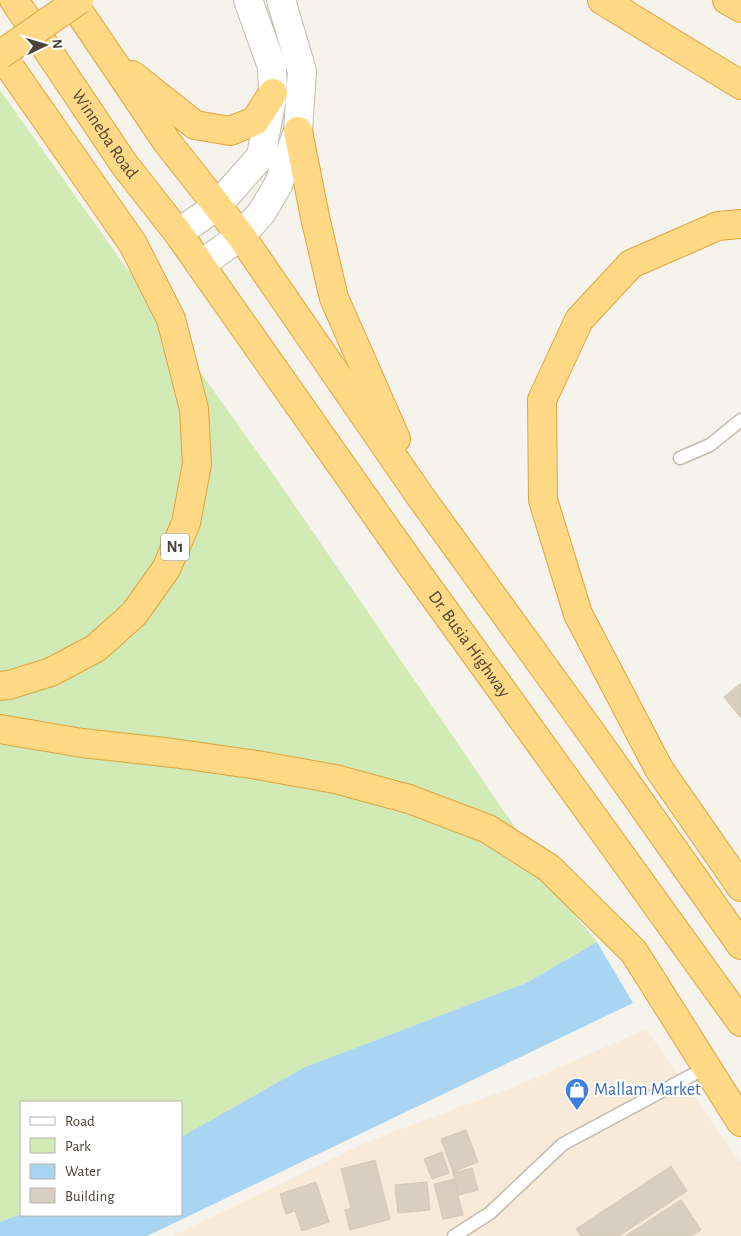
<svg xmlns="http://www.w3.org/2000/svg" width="741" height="1236" font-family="'Alegreya Sans',sans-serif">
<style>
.commercial{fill:#f7ead8}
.green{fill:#d2eab5}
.water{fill:#a9d4f2}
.building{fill:#d8cfc1;stroke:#d3c7b4}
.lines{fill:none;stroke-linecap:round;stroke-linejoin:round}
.service-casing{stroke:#c2bbae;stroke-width:15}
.tertiary-casing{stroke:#c2bbae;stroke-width:30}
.trunk-casing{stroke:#e0a43c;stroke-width:30}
.service{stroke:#fff;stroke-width:12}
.tertiary{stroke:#fff;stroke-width:28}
.trunk{stroke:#ffd985;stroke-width:28}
.trunk-bridge-casing{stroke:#e0a43c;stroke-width:30;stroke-linecap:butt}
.trunk-bridge{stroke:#ffd985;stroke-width:28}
.labels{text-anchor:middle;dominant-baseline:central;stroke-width:4;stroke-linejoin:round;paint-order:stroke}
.shield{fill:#fff;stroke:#817c74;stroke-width:1}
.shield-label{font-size:16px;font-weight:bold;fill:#4b4439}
.street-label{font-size:18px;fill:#4b4439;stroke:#fff}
.shop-label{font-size:18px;fill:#366cbe;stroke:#fff;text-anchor:start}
</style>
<rect width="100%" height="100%" fill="#f6f3ec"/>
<!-- commercial -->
<path class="commercial" d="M646,1029l95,134v73h-569l202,-97 150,-56z"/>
<!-- green -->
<path class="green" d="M0,90l285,401 290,424 22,27 -71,41 -221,84 -124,70v-35h-160v112l-21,8z"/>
<!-- water -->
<path class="water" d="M597,942l36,61 -486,233h-147v-14l21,-8 160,1v-78l124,-70 221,-84z"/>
<!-- building -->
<path class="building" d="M741,683v35l-17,-21z
M466,1130l12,32 -25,10 -12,-33z
M442,1152l7,21 -17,6 -8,-20z
M375,1160l15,59 -40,11 -5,-20 6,-2 -10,-39z
M671,1166l16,25 -68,45h-38l-5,-7z
M472,1168l6,22 -19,5 -6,-22z
M454,1179l9,36 -20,4 -9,-35z
M316,1182l13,40 -27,9 -7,-20 -9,3 -6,-20z
M427,1182l3,28 -32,3 -3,-28z
M681,1200l20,30 -10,6h-66z"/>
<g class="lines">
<defs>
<path id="service" d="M680,458l30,-13 31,-25
M454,1236l36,-23 73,-69 144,-77"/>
<path id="tertiary" d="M178,233l38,-26 45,-51 12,-63 -1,-26 -24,-67
M200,265l41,-29 21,-24 16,-27 20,-54 4,-60 -21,-71"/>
<g id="trunk">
<path id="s1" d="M14,0l110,164 54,69 230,327 333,462"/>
<path d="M71,0l96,142 74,94 179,260 170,235 151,214"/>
<path d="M602,0l139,85"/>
<path d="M727,0l14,8"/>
<path d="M0,53l133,191 38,75 23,90 3,55 -11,59 -20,46 -32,45 -38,34 -45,24 -42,13 -9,1"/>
<path d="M132,75l63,50 35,6 25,-10 18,-28"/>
<path d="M298,131l17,86 19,81 62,141"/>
<path d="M741,224l-23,2 -87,38 -52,56 -37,80 1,100 35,114 81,155 82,118"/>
<path d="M0,729l82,14 91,10 84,12 78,14 74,20 79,30 61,39 85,84 107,170"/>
</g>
</defs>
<!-- service casing -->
<use href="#service" class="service-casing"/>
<!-- tertiary casing -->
<use href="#tertiary" class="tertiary-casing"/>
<!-- trunk casing -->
<use href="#trunk" class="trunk-casing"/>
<!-- service -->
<use href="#service" class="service"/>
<!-- tertiary -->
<use href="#tertiary" class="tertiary"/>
<!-- trunk -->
<use href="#trunk" class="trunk"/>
<defs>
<path id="trunk-bridge" d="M0,55l79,-55"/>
</defs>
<!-- trunk-bridge casing -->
<use href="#trunk-bridge" class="trunk-bridge-casing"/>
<!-- trunk-bridge -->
<use href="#trunk-bridge" class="trunk-bridge"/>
</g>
<!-- icons -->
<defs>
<symbol id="shop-pin" viewBox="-11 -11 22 30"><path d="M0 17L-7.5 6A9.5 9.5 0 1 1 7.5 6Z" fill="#3f7fe0" stroke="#fff"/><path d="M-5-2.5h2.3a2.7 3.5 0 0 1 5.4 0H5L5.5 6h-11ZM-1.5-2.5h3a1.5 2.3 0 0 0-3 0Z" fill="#fff"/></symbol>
</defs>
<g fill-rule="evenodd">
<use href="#shop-pin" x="563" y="1076" width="28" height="38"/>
</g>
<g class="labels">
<!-- shield labels -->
<rect class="shield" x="161" y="533.5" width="28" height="27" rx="4"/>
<g class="shield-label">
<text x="175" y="547">N1</text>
</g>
<!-- street labels -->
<g class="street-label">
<text stroke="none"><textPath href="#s1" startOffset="162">Winneba Road</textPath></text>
<text stroke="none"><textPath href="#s1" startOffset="789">Dr. Busia Highway</textPath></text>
</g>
<!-- shop labels -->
<g class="shop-label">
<text x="594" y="1090">Mallam Market</text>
</g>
</g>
<!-- legend -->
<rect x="20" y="1101" width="162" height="115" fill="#ffffff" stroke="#b7b4b0"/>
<rect x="30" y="1117" width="25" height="8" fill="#ffffff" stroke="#b7b4b0"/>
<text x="65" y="1126" font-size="15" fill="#4b4439">Road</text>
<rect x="30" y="1138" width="25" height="15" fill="#d2eab5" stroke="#b7b4b0"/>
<text x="65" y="1151" font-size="15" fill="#4b4439">Park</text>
<rect x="30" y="1164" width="25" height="15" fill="#a9d4f2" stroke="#b7b4b0"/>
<text x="65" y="1176" font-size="15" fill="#4b4439">Water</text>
<rect x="30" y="1188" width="25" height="15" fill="#d8cfc1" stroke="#b7b4b0"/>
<text x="65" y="1201" font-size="15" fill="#4b4439">Building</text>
<!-- north arrow -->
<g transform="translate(45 45) rotate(85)" stroke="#ffffff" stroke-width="4" paint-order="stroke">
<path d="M0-4L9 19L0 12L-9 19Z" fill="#4b4439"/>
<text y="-8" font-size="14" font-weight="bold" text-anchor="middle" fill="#4b4439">N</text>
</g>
</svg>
